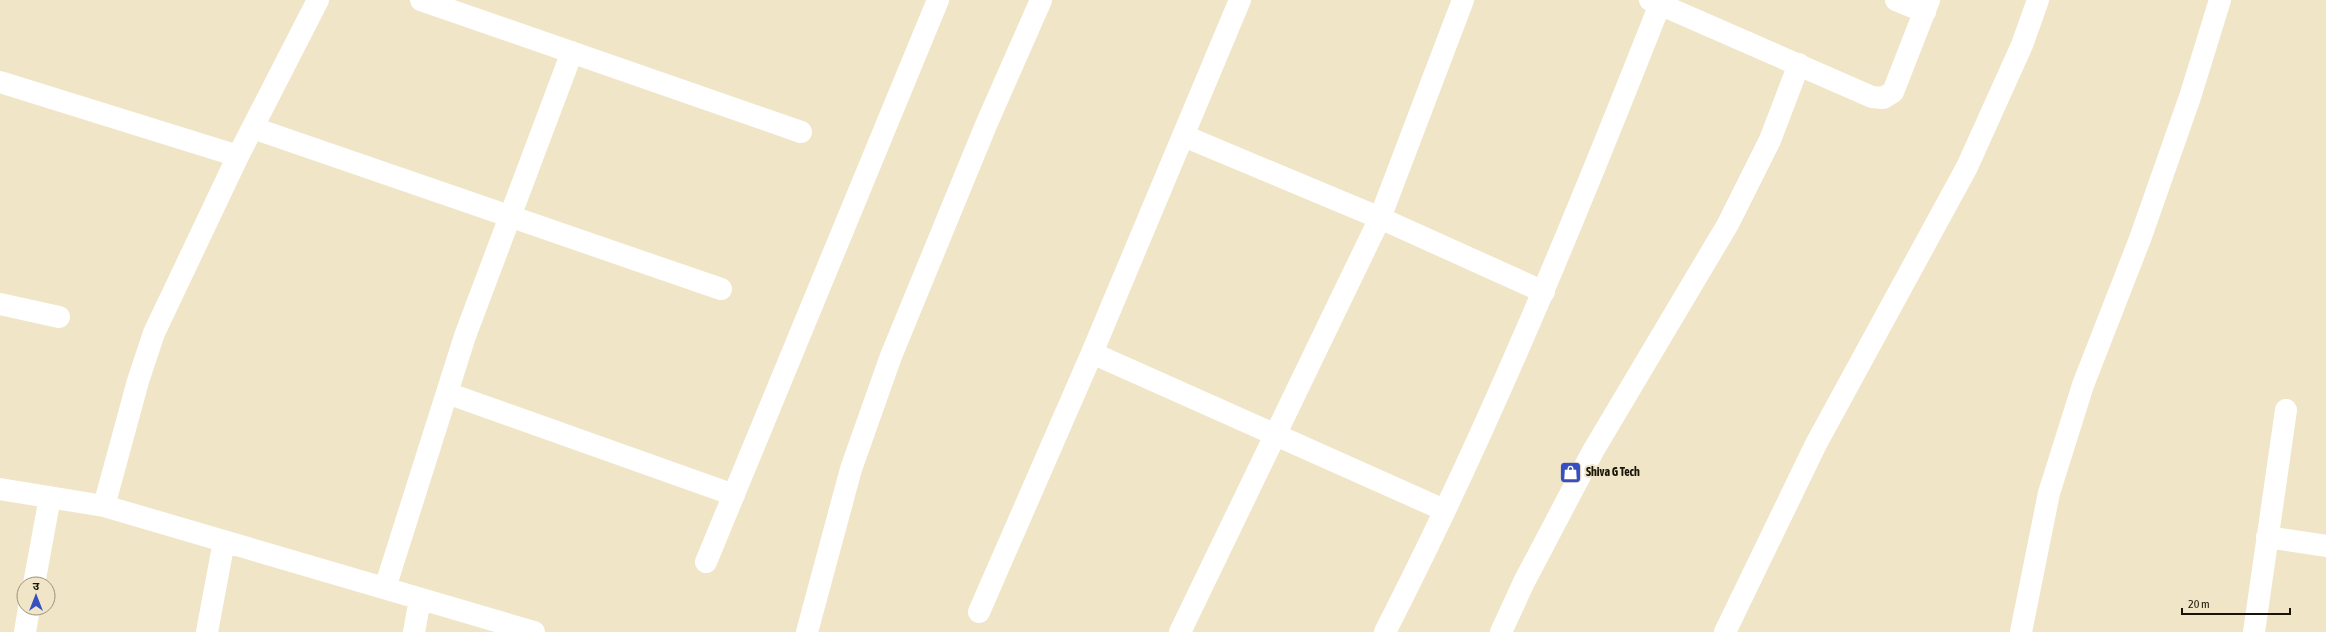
<svg xmlns="http://www.w3.org/2000/svg" width="2326" height="632" font-family="'Asap Condensed','Noto Sans Devanagari',sans-serif">
<style>
.lines{fill:none;stroke-linecap:round;stroke-linejoin:round}
.minor{stroke:#fff;stroke-width:22}
.labels{text-anchor:middle;dominant-baseline:central;stroke-width:4;stroke-linejoin:round;paint-order:stroke}
.poi-label{font-size:12px;font-weight:bold;fill:#181409;stroke:#f1e5c7;text-anchor:start}
</style>
<rect width="100%" height="100%" fill="#f1e5c7"/>
<g class="lines">
<!-- minor -->
<path class="minor" d="M421,0l380,132
M1650,0l222,97 11,1 10,-6 36,-92
M1896,0l29,12
M0,82l238,74
M253,128l468,161
M1184,136l196,82 164,74
M0,304l59,13
M1092,353l352,157
M447,393l287,102
M0,489l104,17 430,126
M104,506l34,-125 16,-48 84,-177 80,-156
M2267,537l59,9
M706,562l232,-562
M34,584l16,-87
M385,588l80,-252 107,-284
M979,612l113,-259 148,-353
M25,632l4,-24
M207,632l17,-91
M414,632l6,-33
M807,632l44,-163 40,-113 95,-231 55,-125
M1180,632l200,-414 83,-218
M1385,632c104,-203 191,-415 275,-628
M1501,632l23,-50 69,-131 135,-227 42,-84 29,-76
M1725,632l91,-188 151,-277 55,-122 16,-45
M2021,632l28,-139 34,-108 57,-146 50,-142 30,-97
M2254,632l32,-222"/>
</g>
<!-- icons -->
<defs>
<symbol id="shop-square" viewBox="-11 -11 22 22"><rect x="-9" y="-9" width="18" height="18" rx="4" fill="#364fc1" stroke="#f1e5c7"/><path d="M-5-2.5h2.3a2.7 3.5 0 0 1 5.4 0H5L5.5 6h-11ZM-1.5-2.5h3a1.5 2.3 0 0 0-3 0Z" fill="#fff"/></symbol>
</defs>
<g fill-rule="evenodd">
<use href="#shop-square" x="1558" y="460" width="25" height="25"/>
</g>
<g class="labels">
<!-- poi labels -->
<g class="poi-label">
<text x="1586" y="472">Shiva G Tech</text>
</g>
</g>
<!-- north arrow -->
<g transform="translate(36 596)"><circle r="19" fill="#f1e5c7" stroke="#9a917b"/>
<path d="M0-3L7 15L0 10L-7 15Z" fill="#364fc1"/>
<text y="-6" font-size="11" font-weight="bold" text-anchor="middle" fill="#181409">उ</text>
</g>
<!-- scale -->
<path d="M2182 608v6h108v-6" fill="none" stroke="#181409" stroke-width="2"/>
<text x="2188" y="608" font-size="12" fill="#181409" stroke="#f1e5c7" stroke-width="3" paint-order="stroke">20 m</text>
</svg>
